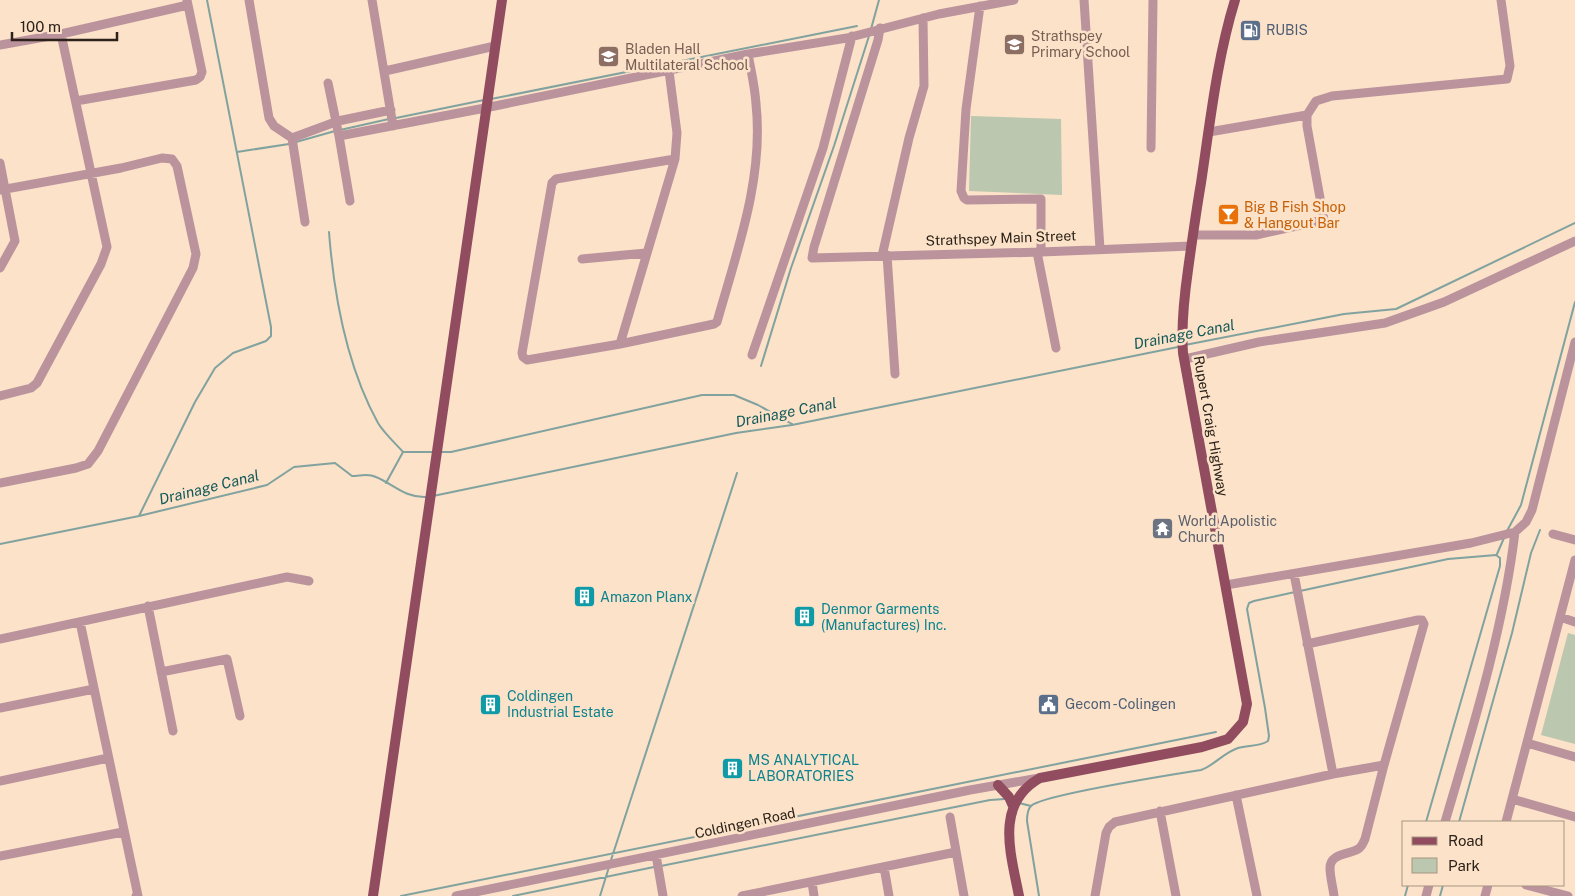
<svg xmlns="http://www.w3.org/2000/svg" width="1575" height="896" font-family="'Public Sans',sans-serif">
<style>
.green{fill:#bbc7af}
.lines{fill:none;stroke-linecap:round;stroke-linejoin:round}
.stream{stroke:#81a29f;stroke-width:2}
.minor{stroke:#bb939d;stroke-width:9}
.major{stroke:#914c60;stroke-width:10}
.labels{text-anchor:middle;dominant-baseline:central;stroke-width:5;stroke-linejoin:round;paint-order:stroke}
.service-label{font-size:14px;fill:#4e5e75;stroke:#fbe2c8;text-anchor:start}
.education-label{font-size:14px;fill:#785e54;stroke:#fbe2c8;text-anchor:start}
.food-label{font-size:14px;fill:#c56008;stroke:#fbe2c8;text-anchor:start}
.street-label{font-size:14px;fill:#2c2219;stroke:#fbe2c8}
.worship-label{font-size:14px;fill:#5b616d;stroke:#fbe2c8;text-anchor:start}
.culture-label{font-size:14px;fill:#0d838f;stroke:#fbe2c8;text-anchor:start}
.water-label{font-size:15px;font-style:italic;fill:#145a5b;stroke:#fbe2c8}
</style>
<rect width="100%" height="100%" fill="#fbe2c8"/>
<!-- green -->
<path class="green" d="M971,116l90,3 1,76 -93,-4z
M1568,633l7,2v109l-34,-9z"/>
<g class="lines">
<!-- stream -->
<path class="stream" d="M871,29l8,-29
M491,99l366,-73
M396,118l88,-18
M340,130l49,-11
M296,142l39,-11
M237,152l52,-8
M329,232c5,65 17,133 49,191 6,10 17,20 25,29l-17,31
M1185,345l159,-31 52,-5 179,-86
M761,366l30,-98 43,-122 35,-110
M403,452h30
M440,452h11l251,-57h32l24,10 34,19
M433,496l303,-63 56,-8 386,-78
M139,516l56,-114 20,-34 18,-15 33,-12 5,-5v-9l-64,-327
M1507,531l14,-26 54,-203
M0,544l139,-28 128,-31 27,-18 41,-4 17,13c8,0 16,-3 24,1 17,7 29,21 50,20
M1497,554l7,-16
M1300,591l148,-32 48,-4 4,3v8l-74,256
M1019,803l12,3
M1459,822l53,-189 19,-80 9,-23
M611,860l126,-387
M661,866l329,-66 15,-1
M401,896l815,-164
M513,896l141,-29
M600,896l9,-29
M1039,896l-12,-75c0,-5 0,-11 4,-15 11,-11 145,-32 170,-36 14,-5 22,-17 37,-22 10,-3 21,-1 30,-7l1,-5 -4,-28 -18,-99 2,-6 5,-2 41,-9
M1405,896l3,-11
M1440,896l3,-11"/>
<!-- minor -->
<path class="minor" d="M249,0l20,118 5,8 18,12 13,84
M372,0l21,126
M1084,0l16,249
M980,6l-14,103 -5,82 3,7 3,2 74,-1v53
M880,28l-2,12 -64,207 -2,11 229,-6 150,-6
M0,45l61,-11 127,-29 -1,-5
M385,71l110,-25
M328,83l11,53
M76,101l120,-21 4,-3 2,-5 -14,-67
M1209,132l98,-17 9,-14 16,-5 175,-17 3,-13 -9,-66
M292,138l46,-17 53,-11
M1151,148l2,-148
M675,159l-119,20 -4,4 -30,170 1,4 4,3 93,-16 94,-20 3,-2c20,-71 47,-144 39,-218 -1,-17 -5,-33 -8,-50
M0,163l15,78 -15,27
M0,190l121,-22 41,-10 10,1 5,7 19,88 -3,14 -95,183 -10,13 -12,4 -76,15
M350,201l-11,-65 146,-28 263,-54 99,-16 92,-24 75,-14
M1193,235h63l68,-15 -17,-94v-11
M1037,252l19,96
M887,255l8,119
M882,256l27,-118 15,-52 -1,-68
M582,259l64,-6
M620,344l55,-185 2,-26 -8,-62
M752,355l71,-207 29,-112
M1185,359l74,-17 126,-19 59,-21 131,-61
M0,396l31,-8 6,-5 64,-119 6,-17 -46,-213
M1553,534l22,6
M1294,574l39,200
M1226,585l245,-42 44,-11 11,-10 6,-12 43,-168
M148,606l25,125
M1560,617l15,5
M80,622l58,274h-2
M0,639l287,-62 22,4
M1307,644l111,-24h4l2,4 -40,141 -19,74c-2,4 -3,8 -7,10 -9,6 -28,4 -28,19 0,9 3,19 4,28
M161,672l66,-13 13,57
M0,708l94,-19
M1527,743l48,14
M0,781l108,-23
M1236,795l21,101
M1512,799l63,18
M1160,811l16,85
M950,817l14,79
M1445,822c28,-95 58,-191 70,-290
M1506,822l69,-262
M656,855l7,41
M0,856l123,-24
M884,867l5,29
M812,882l2,14
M1526,885l42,11
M456,896l514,-106 69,-12
M742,896l214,-44
M1095,896l11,-63 3,-6 6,-5 218,-48 51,-9
M1426,896l3,-11
M1485,896l3,-11"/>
<!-- major -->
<path class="major" d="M998,785l11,12 4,9
M373,896l129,-896
M1019,896c-8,-42 -25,-92 21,-118l162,-31 26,-8 15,-17 4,-18 -64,-351c-2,-28 1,-55 5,-83 4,-29 8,-58 13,-87 9,-60 16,-125 34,-183"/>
</g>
<!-- icons -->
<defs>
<symbol id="fuel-square" viewBox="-11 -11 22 22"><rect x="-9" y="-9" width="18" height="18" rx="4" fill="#5c6f8a" stroke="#fbe2c8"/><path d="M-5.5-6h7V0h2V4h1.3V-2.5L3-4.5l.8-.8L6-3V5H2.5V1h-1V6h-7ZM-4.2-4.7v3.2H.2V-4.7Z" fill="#fff"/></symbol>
<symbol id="school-square" viewBox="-11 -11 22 22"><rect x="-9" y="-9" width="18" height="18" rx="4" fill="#8d6e63" stroke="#fbe2c8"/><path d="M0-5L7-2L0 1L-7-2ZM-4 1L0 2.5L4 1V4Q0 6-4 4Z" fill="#fff"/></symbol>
<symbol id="bar-square" viewBox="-11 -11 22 22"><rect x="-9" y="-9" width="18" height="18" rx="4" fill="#e8710a" stroke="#fbe2c8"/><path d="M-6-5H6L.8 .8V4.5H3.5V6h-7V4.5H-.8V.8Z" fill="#fff"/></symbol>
<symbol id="temple-square" viewBox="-11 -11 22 22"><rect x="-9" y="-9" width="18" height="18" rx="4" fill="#6b7280" stroke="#fbe2c8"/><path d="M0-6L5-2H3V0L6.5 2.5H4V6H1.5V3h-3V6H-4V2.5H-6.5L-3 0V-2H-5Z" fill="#fff"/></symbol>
<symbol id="building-square" viewBox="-11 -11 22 22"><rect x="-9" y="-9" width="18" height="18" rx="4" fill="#0f9aa8" stroke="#fbe2c8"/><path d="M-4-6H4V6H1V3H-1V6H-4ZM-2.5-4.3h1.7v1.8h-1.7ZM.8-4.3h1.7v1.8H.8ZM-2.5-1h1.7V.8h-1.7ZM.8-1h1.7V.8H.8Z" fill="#fff"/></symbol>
<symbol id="civic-square" viewBox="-11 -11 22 22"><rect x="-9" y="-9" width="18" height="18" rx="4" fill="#5c6f8a" stroke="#fbe2c8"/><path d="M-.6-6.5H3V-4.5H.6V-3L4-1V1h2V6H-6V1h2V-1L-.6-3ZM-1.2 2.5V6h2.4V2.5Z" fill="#fff"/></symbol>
</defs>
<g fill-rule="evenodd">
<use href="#fuel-square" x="1238" y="18" width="25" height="25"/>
<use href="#school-square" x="1002" y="32" width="25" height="25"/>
<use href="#school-square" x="596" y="44" width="25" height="25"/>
<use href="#bar-square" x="1216" y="202" width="25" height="25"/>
<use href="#temple-square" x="1150" y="516" width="25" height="25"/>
<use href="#building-square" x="572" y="584" width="25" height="25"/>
<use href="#building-square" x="792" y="604" width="25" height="25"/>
<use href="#building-square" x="478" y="692" width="25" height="25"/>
<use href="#civic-square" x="1036" y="692" width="25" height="25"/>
<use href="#building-square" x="720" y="756" width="25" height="25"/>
</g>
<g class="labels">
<!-- service labels -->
<g class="service-label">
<text x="1266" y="30">RUBIS</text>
<text x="1065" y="704">Gecom -Colingen</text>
</g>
<!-- education labels -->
<g class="education-label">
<text x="1031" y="36">Strathspey<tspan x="1031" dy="16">Primary School</tspan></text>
<text x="625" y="49">Bladen Hall<tspan x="625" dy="16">Multilateral School</tspan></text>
</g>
<!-- food labels -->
<g class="food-label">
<text x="1244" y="207">Big B Fish Shop<tspan x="1244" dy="16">&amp; Hangout Bar</tspan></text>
</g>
<!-- street labels -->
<g class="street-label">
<text transform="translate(1001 238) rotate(-2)">Strathspey Main Street</text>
<text transform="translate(1211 426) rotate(80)">Rupert Craig Highway</text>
<text transform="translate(745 823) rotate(-12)">Coldingen Road</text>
</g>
<!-- worship labels -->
<g class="worship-label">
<text x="1178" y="521">World Apolistic<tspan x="1178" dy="16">Church</tspan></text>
</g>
<!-- culture labels -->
<g class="culture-label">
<text x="600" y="597">Amazon Planx</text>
<text x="821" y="609">Denmor Garments<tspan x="821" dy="16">(Manufactures) Inc.</tspan></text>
<text x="507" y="696">Coldingen<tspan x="507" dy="16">Industrial Estate</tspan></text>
<text x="748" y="760">MS ANALYTICAL<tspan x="748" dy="16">LABORATORIES</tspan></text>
</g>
<!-- water labels -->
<g class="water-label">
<text transform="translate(1184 334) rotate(-11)">Drainage Canal</text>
<text transform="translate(786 412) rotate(-11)">Drainage Canal</text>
<text transform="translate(209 487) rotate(-14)">Drainage Canal</text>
</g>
</g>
<!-- legend -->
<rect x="1402" y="821" width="162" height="65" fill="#fbe2c8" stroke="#a89582"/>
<rect x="1412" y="837" width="25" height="8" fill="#914c60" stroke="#a89582"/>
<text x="1448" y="846" font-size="15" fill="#2c2219">Road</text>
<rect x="1412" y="858" width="25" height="15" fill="#bbc7af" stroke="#a89582"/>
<text x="1448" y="871" font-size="15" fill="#2c2219">Park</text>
<!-- scale -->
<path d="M12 32v8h105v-8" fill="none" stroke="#2c2219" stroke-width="2.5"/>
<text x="20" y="32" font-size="15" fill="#2c2219" stroke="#fbe2c8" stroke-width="4" paint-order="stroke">100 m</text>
</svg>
